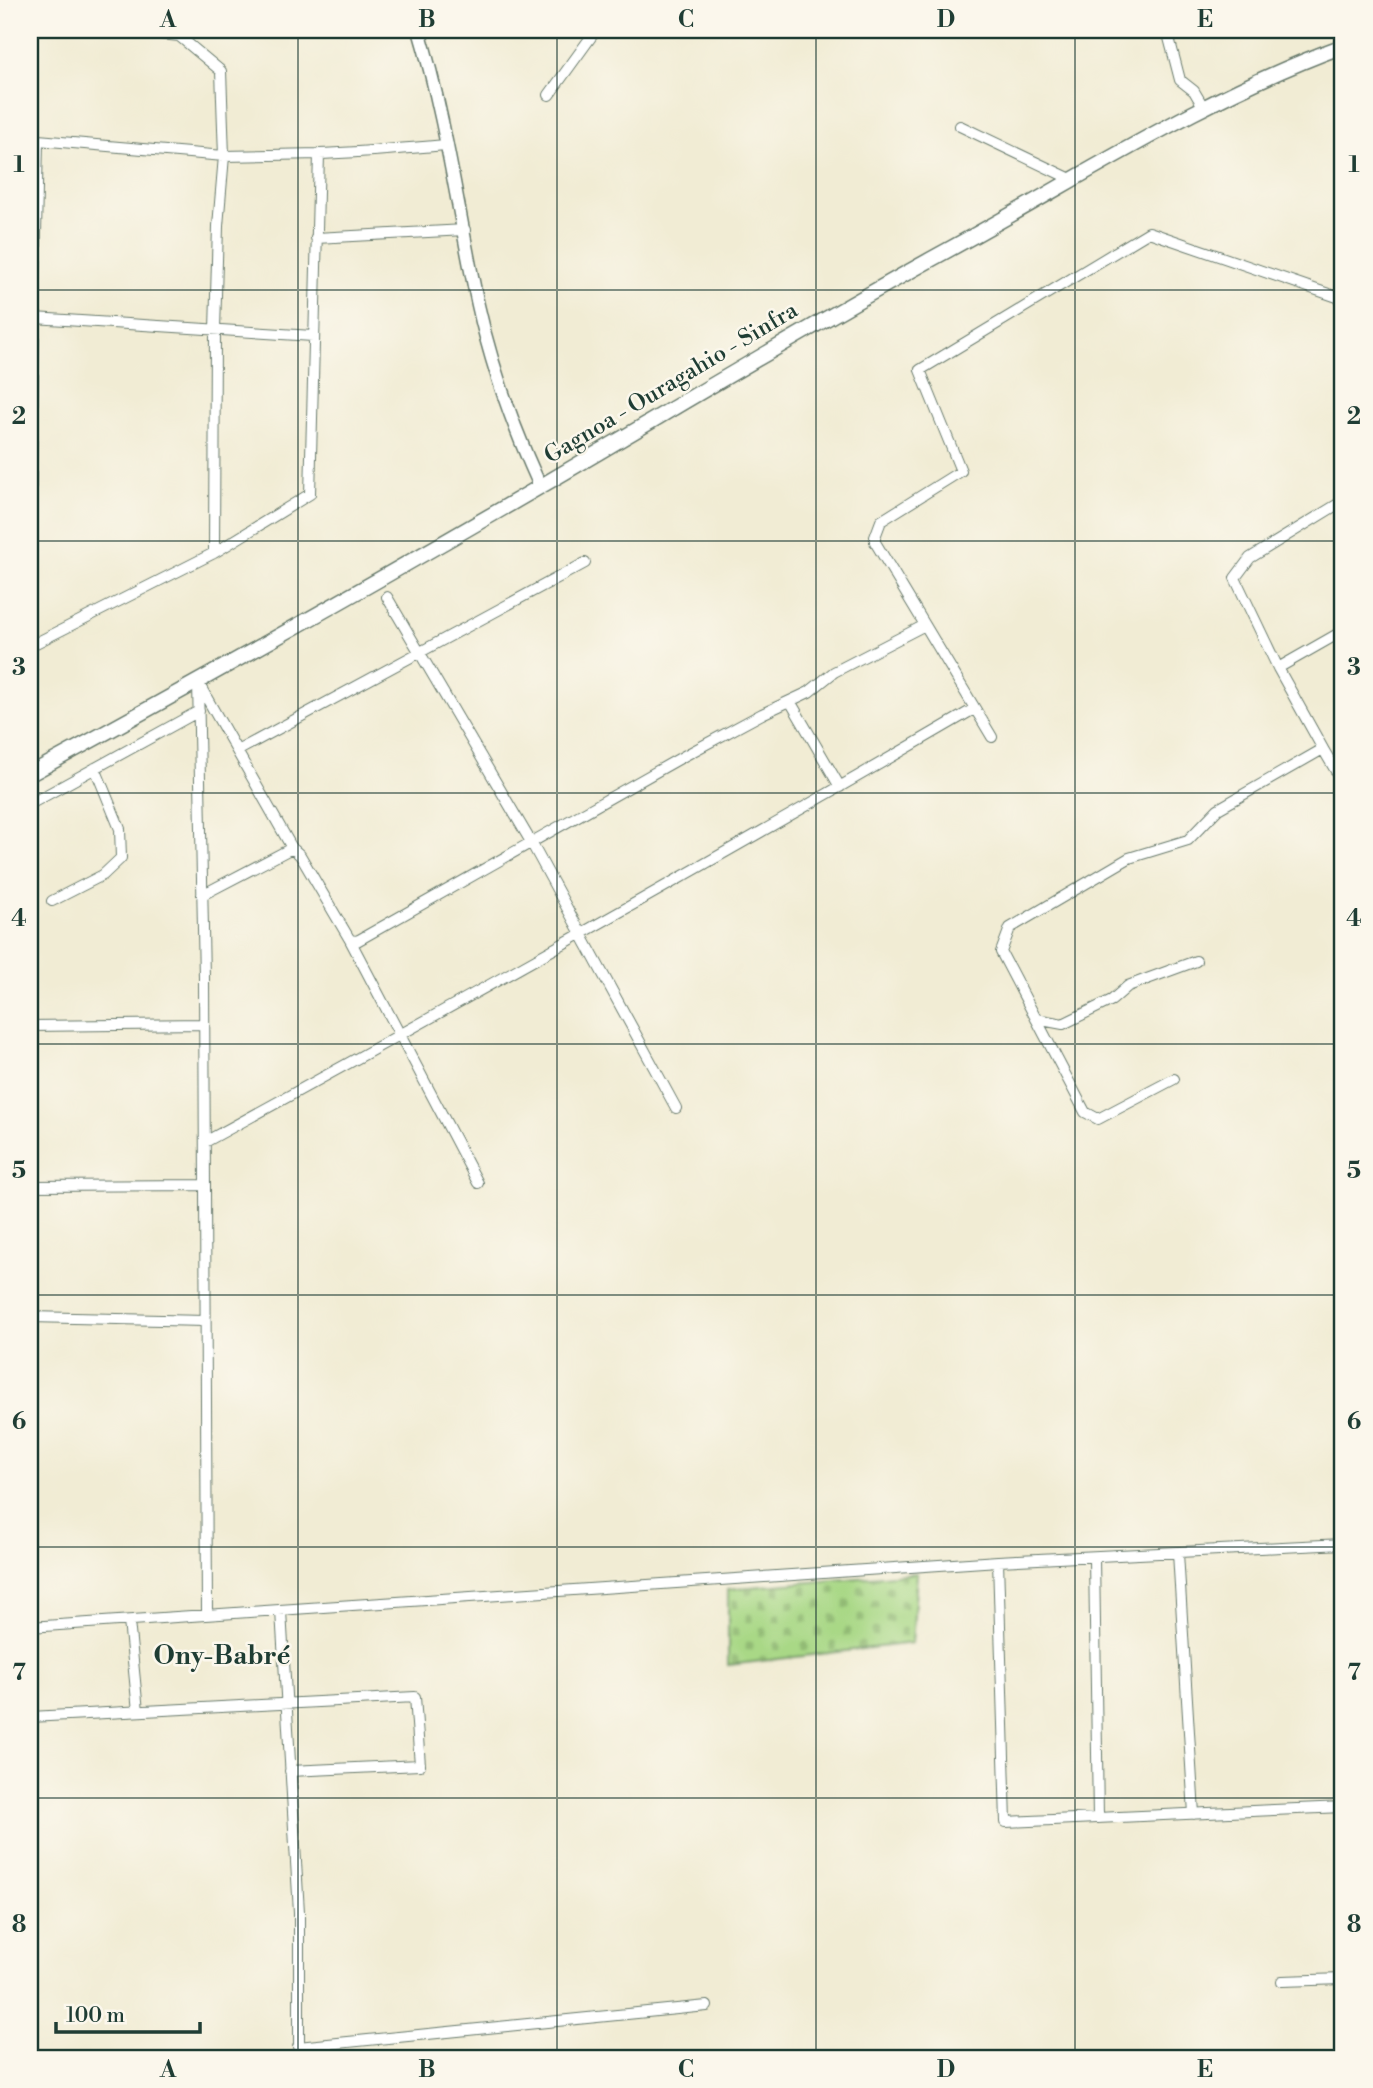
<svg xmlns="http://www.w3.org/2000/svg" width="1373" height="2088" font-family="'Libre Bodoni',serif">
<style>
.cemetery{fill:url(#cemetery-stones);stroke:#648a5d;stroke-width:2}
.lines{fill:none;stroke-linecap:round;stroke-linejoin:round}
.minor-casing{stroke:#687a6c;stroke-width:12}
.tertiary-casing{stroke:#687a6c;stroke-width:15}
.secondary-casing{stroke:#687a6c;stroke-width:17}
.minor{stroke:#fff;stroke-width:10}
.tertiary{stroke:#fff;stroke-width:12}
.secondary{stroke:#fff;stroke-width:14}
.grid{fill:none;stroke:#1f3d34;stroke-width:2;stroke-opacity:0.55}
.labels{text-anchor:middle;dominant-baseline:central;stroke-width:5;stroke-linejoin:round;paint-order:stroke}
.street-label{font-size:23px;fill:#1f3d34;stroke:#fbf7ec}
.quarter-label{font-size:26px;font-weight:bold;fill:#1f3d34;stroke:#fbf7ec}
.neatline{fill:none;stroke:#1f3d34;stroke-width:2.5}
.grid-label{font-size:23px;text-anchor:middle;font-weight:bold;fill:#1f3d34}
</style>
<defs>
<pattern id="cemetery-stones" width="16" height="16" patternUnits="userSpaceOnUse" patternTransform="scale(1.75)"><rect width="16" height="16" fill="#a9d886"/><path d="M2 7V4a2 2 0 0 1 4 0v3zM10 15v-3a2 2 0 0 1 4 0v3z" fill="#91ba74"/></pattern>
</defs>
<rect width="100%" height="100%" fill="#fbf7ec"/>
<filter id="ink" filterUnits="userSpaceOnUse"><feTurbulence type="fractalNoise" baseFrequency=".0143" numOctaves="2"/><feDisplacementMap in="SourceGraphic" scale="14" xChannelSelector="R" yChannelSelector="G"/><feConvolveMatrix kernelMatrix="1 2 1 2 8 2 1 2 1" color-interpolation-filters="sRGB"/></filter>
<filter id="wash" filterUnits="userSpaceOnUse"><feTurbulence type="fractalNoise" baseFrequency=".00686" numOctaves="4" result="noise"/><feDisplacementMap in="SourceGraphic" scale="28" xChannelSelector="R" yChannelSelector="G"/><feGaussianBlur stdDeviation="1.57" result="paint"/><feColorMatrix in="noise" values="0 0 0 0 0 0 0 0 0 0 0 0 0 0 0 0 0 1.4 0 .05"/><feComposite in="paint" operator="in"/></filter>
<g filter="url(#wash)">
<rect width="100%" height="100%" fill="#f1ecd4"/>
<!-- cemetery -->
<path class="cemetery" d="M917,1573l-5,70 -184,22v-76z"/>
</g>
<g filter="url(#ink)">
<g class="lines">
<defs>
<path id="minor" d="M149,30l3,3 27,3 42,35 3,85 -6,70 -3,104 -1,223
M1167,30l13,50 14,11 10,17
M549,95l47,-65
M960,126l113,54
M319,154c43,-1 85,-6 129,-9
M316,238l149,-8
M34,318l279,18
M30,512l8,-372 186,16 95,-2 -9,340 -96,59 -184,93
M387,597l144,245 145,266
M925,625l67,112
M1278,668l65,-37
M198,682l6,296 3,637
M200,686l92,162
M790,701l50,86
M1323,749l20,34
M237,751l348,-188
M30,804l169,-93
M202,895l90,-47 8,7 50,85 7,1 327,-185 78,-42 47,-22 25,-20 91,-47 -50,-83v-5l6,-16 80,-50 -41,-101 229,-138 194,67
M52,901l51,-26 18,-17 -1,-29 -25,-61
M350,940l128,243
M1036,1019l27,5 49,-24 16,-14 68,-25
M30,1026l174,-2
M1174,1079l-76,40 -13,-7 -84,-160 9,-24 119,-70 59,-18 30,-31 105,-60 -45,-81 -43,-90 15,-20 93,-57
M205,1142c258,-141 515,-285 769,-433
M30,1186l175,-1
M30,1317l175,4
M1178,1553l16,261
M1094,1558l4,260
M998,1561l8,261 337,-15
M281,1611l18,301v146
M129,1621l9,90
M30,1627l968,-66 345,-17
M30,1717l385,-20 5,68 -130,6
M1282,1981l61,-2
M298,2047l409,-41"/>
<path id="tertiary" d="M419,30c27,90 39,183 59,275 14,63 36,124 62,181"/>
<path id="secondary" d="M30,774c172,-94 343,-190 513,-289 135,-79 268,-160 405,-235 130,-71 255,-153 395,-204"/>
</defs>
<!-- minor casing -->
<use href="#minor" class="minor-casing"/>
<!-- tertiary casing -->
<use href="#tertiary" class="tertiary-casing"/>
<!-- secondary casing -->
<use href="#secondary" class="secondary-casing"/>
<!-- minor -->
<use href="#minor" class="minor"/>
<!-- tertiary -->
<use href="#tertiary" class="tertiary"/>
<!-- secondary -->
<use href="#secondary" class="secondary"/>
</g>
</g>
<!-- grid -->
<path class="grid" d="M298,30v2028M557,30v2028M816,30v2028M1075,30v2028M30,290h1313M30,541h1313M30,793h1313M30,1044h1313M30,1295h1313M30,1547h1313M30,1798h1313"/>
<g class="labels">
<!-- street labels -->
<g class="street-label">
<text transform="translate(671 383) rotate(-31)">Gagnoa - Ouragahio - Sinfra</text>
</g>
<!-- quarter labels -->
<g class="quarter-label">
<text x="222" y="1656">Ony-Babré</text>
</g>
</g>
<!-- margin -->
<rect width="1373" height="2088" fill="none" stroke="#fbf7ec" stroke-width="77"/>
<!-- scale -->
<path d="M56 2022v10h144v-10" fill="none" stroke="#1f3d34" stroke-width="3.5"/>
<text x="66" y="2022" font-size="21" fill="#1f3d34" stroke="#fbf7ec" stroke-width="5" paint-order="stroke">100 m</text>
<rect x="38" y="38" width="1296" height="2012" class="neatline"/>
<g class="grid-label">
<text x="168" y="27">A</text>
<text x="427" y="27">B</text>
<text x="686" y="27">C</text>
<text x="946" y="27">D</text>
<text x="1205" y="27">E</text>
<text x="19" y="172">1</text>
<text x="1354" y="172">1</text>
<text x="19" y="424">2</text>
<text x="1354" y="424">2</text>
<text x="19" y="675">3</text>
<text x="1354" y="675">3</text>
<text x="19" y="926">4</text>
<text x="1354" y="926">4</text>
<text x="19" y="1178">5</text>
<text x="1354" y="1178">5</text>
<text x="19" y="1429">6</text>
<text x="1354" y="1429">6</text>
<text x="19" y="1680">7</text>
<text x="1354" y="1680">7</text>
<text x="19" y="1932">8</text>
<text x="1354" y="1932">8</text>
<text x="168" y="2077">A</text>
<text x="427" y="2077">B</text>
<text x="686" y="2077">C</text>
<text x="946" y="2077">D</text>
<text x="1205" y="2077">E</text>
</g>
</svg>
